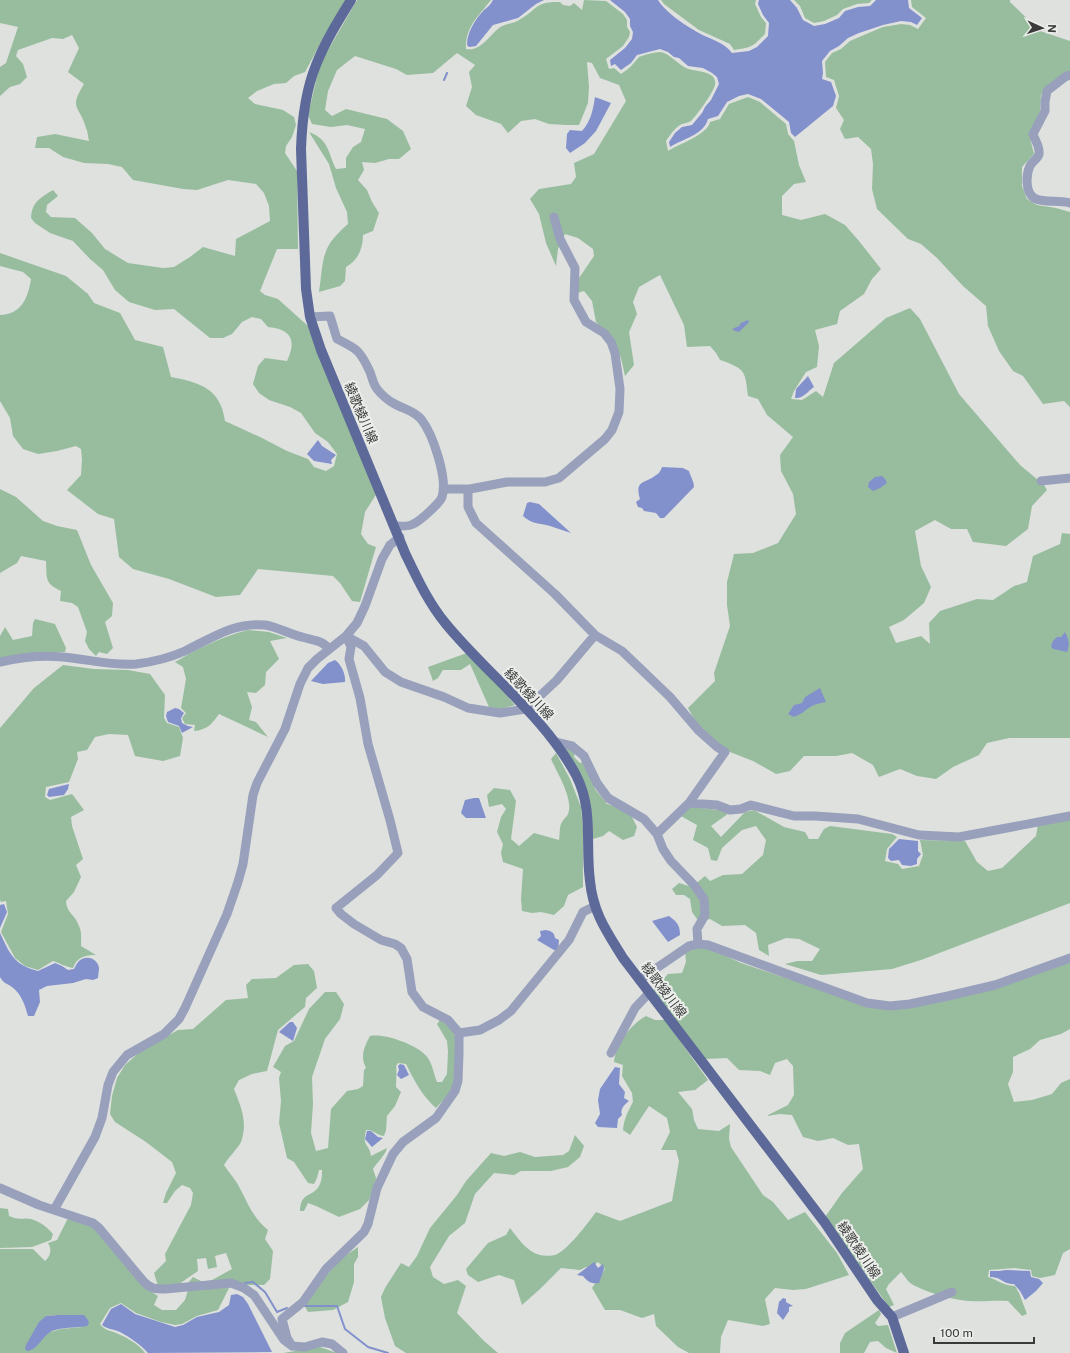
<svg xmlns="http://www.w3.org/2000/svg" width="1070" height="1353" font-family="'Public Sans','Noto Sans JP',sans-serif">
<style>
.green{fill:#98bd9e;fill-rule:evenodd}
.water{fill:#8290cc}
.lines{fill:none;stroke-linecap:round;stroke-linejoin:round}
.stream{stroke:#8290cc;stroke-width:2}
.minor{stroke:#98a0bb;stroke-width:9}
.major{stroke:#5d6998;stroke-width:10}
.labels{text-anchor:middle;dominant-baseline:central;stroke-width:4;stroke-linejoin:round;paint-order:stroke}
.street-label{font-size:13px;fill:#393a39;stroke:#ebeeeb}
</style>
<rect width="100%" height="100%" fill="#dee1de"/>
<!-- green -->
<path class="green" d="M0,0h346l-20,33 -21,39 -11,4 -8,7 -12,1 -17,7 -9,7 7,6 28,6 11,7 2,8 -4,12 -6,9 -1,7 12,18 1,78h-21l-17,42 5,4 13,4 30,27 69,167 -12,19 -4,22 7,10 8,3 -16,55 -8,-1 -12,-18 -7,-7 -75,-7 -18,26 -24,2 -47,-18 -36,-10 -14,-12 -5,-38 -16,-5 -31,-24 14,-15 1,-16 -1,-10 -5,-3 -19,5 -19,3 -15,-5 -10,-13 -3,-18 -10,-17v-86c22,-1 28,-17 31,-36l-8,-7 -23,-6v-13l66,23 22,18 6,9 26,10 15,27 28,7 8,30c20,4 42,8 50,29 2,4 3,10 4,15l37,17 25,13 21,8 6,8 12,4 8,-5 3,-12 -9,-12 -13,-9 -14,-20 -11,-6 -21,-7 -10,-7 -6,-9 5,-18 7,-8 22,3c10,-21 4,-32 -19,-34l-7,-8 -9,-2 -10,5 -10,12 -9,4h-13l-36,-29 -19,1 -26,-8 -14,-12 -12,-20 -13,-11 -17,-18 -23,-8 -15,-10 -4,-5c1,-16 9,-20 22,-28l5,6 -11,9 -1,7 5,5 24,1 17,15 13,16 23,14 35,5 11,-1 16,-10 13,-10 32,9 1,-17 34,-18 -1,-15 -5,-13 -8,-9 -28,-4 -31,10 -14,-1 -50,-9 -11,-13 -14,-3 -24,-1 -21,-6 -14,-9h-14l2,-11 18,-3 34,7c-1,-4 -1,-9 -3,-13 -6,-23 -18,-18 -2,-44l-16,-12 11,-24 -7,-13 -9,4 -11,-1 -34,12 -2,6 7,8 4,13 -7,7 -10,3 -10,9v-29l6,-4 12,-36 -18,-4z
M357,0h134c-13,17 -26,27 -25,49 14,3 23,-13 33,-21 5,-4 14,-4 20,-8 18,-10 16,-19 41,-18l3,3 7,1 4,-3 8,7 2,-10 22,1 17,13 4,6v7l3,5 -1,5 -6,9 -17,13 3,10 5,-1 7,6c4,-3 9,-6 12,-10 2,-2 4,-5 6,-7 4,-2 17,-5 21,-5 9,1 18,12 26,16 8,4 32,2 29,17 -2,8 -18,30 -24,36 -3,2 -7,2 -11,4 -6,4 -10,10 -14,16l2,10c11,-7 39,-16 42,-29l10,-3 9,-15 19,-7 12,5 26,22 2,10 6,7 5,24 7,17 -12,2 -12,12v19l19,5 24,-6 20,11 14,16 22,28 -9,10 -8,15 -24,17 -3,13 -22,6 4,16 -2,21 -11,5 -12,19 -3,8 11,1 14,-9 7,6 11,-34 52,-45 24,-10 10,11 39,75 61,71 24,20 3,5 -15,16 -4,23 -22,17 -33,-4 -6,-13h-16l-16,-9 -20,11 6,35 10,21 -7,16 -20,17 -15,7 7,16 25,-7 9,8 -1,-21 11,-12 37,-12 16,1 21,-14 13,-4 6,-26 27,-12 2,-11 8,1v204h-61l-22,5 -8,12 -26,12 -17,12 -19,-3 -17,-7 -21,8 -6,-12 -21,-12 -16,3h-32l-14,15 -14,3 -23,-13 -23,-9 -31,-24 -11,-20 27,-27 -1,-8 16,-47 -3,-21v-23l7,-28 19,-1 25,-10 18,-29 -3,-20 -12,-23 -1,-16 13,-18 -26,-22 -9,-16 -10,-3c-3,-25 -2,-27 -28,-36l-4,-7 -6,-7 -23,1 -3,-22 -24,-50 -21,12 -6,15 4,12 -8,18 5,33 -9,11 -4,-18 -9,-20 -16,-16 -4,-21 -8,-10 -7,2 2,-15 15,-22 -1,-7 -15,-11 -13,-4 -7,15 -2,17 -10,-23 -7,-29 -9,-15 9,-10 32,-5 5,-7 -2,-14 20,-9 32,-53 -7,-16 -19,-7 -8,-15 -5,-1 2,25 -1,16 -9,22h-13l-17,-1 -14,-5 -14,2 -13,12 -7,-9 -25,-9 -10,-9 6,-19 -3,-15 6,-7 -18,-12 -24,20 -26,2 -11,-6 -41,-13 -18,14 -9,21 -3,19 7,6 14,-7 41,10 16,12 8,18 -12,10h-10l-14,4 -13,-1 2,8 -6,10 9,10 5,12 7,11 -6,18 -10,4c0,14 -5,25 -17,32l-1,14 -5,5 -21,6c5,-34 1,-44 29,-68l-1,-12 -11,-24 -7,-24 -20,-32c20,7 19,21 27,37l10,-1v-10l7,-11 8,-5 4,-13 -18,-4 -16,2 -19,-3 -4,-9 12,-51z
M661,0h95l-1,4 6,13 5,6 -1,11c-14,14 -13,13 -31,16l-4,-6 -31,-14 -35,-26z
M794,0h78l-3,3 -12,1 -14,5 -6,6 -13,6 -10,2 -9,-5 -5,-12z
M911,0h99v2l30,29 30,10v30l-18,13 -11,11 -1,19 -11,20 5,20 -12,13v19l5,13 10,6 19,3 14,4v195l-6,-6 -21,3 -20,-28 -10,-5 -14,-20 -11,-25 -2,-20 -23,-20 -26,-28 -16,-14 -13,-5 -31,-30 -5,-20 1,-25 -2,-15 -13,-12 -13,2 -5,-10 4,-9 -8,-12 3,-12 -5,-16 -8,-3 -1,-15 7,-9 9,-4 9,-8 21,-9 12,-5 18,-3 9,1 8,4 8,-11 -14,-11z
M0,489l16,8 27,24 14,5 20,4 14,35 22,38 -1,13 -7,6 8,26 -6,6 -8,-2 -3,4 -7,-7 -4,-8 2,-9 -9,-25 -6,-4 -12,-2 1,-10c-17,-8 -14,-13 -15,-30l-25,-5 -4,7 -17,10z
M35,619l20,5 11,24 -1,4h-23l-42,7v-23l5,-9 8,13 19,-4 1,-13z
M248,630l21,2 18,6 -17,3 9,18 -13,13 -1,13 -9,8 -9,-1 5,15 -3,13 7,2 12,15 -49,-23c-7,10 -12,16 -25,17l1,-6 -10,-1 -3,-6 4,-5 -5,-5 5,-29 -3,-12 -8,-5c24,-14 46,-25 73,-32z
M467,653l23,23 25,29 -14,4 -12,-2 -19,-43 -9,6h-18l-5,8 -5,3 -5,-14z
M63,665l31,4 34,1 22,4 15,21 -1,23 3,5 12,4 4,11 -3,18 -17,5 -28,-5 -7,-21 -19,-1 -14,3 -8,13 -10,2 1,7 -9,23 -23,5 -1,10 5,3 22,-6 12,16 -13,7 1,9 11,33 -7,6 5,12 -7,15 -8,9c1,13 9,13 13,25 3,6 2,13 2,20l15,9c-11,0 -19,2 -23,13 -7,-1 -14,-5 -20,-7l-15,9 -13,-4 -10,-8 -14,-26 7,-18 -2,-13 -5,1 -1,-2v-172l34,-40z
M564,747l11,5 -1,5 6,6 5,-2 10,28 12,15 17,5 7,6 6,12 -3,9 -11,4 -14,-9 -6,5 -10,3z
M556,753l14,26 11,28 2,22v58l-15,8 -4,11 -10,9 -13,-3 -9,1 -10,-2 -1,-12 2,-30 -20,-7 -2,-9 2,-9 -6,-12 4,-15 5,-8 -4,-5 -13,3 -2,-12 7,-7 16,2 6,11 -5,38 8,7 15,-13 25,7c1,-5 0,-14 3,-18 1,-3 5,-5 6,-8 6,-15 -11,-41 -17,-55z
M691,807l28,3 10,3 -18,13 10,11 24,-25 9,-2 30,17 21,5 4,7h9l6,-10 6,-3 62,8 5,3 -10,12 -2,12 13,3 4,5 17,-3 4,-11 -3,-15 45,1 12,21 11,9 14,-3 34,-32 2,-12 32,-6v85l-149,57 -29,9 -71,6 -36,-11 12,-3h15l8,-12 -21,-10 -13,-1 -18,7 1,11 -10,-6 -3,-17 -11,-8 -23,1 -12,-7 -11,3 -7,-10 -2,-13 -6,-4h-8l-4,-6 7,-6 13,4 13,-11 5,5 13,-6 19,-1 21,-19 3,-15 -10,-14 -14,4 -20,18 -5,13 -6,-1 -3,-12 -15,-8 4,-15 -18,-10z
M699,947l12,2 30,14 96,32 52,15 181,-49v68l-9,5 -21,6 -10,9 -17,8v15l-5,12 6,18 18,-2 20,-6 9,-11 9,-4v170l-7,4 -8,22 -15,3 -8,-2 -1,-6 -16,-2 -26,2 -1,7c10,3 16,9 27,9l4,7 8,21 -5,2 -14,-15c-13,-1 -25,1 -37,0 -15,0 -51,-10 -62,-19 -3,-3 -5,-7 -8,-10l-12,12 -3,5 8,16 -5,2 -64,-90 17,-24 21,-24 -4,-25 -11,1 -15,-7 -15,3 -15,-4 -11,-22 -12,-1 -14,2 22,-11 6,-10 -1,-29 -6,-7 -12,4 -5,12 -10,-4 -21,-1 -12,-12 -23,1 -52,-68 16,-17 14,-1 4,-11 -1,-12z
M308,964l6,7 3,17 -11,10 -1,9 -27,23 -11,41 -15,3 -13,6 -5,9c7,18 14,33 7,53 -3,6 -13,16 -17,23 4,6 9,12 13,18 10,17 14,33 31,47l-3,9 8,12 -3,28 -6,6 -77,-1 6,-7 10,5 9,-2 20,-11 -6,-16 -11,3 2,11 -9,2 -2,-11 -9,1 1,12 -19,13 -21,2 -4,-13 12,-12 -1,-7 26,-49 2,-12 -3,-5 -8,-3 -7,6 -8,12h-4l3,-10 10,-20 -4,-11 -26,-20 -31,-20 -5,-8 2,-18 5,-18 8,-13 17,-15 36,-20 15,-1 33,-29 22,-2 -2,-13 6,-6 24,-1 18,-13z
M325,992h11l8,12 -4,15 -15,20 -13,38 1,27 -2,29 5,18 12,-3 3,-39 16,-18 11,-2 5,-3 1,-16 2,-2c-6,-11 -2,-21 4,-32 14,-3 49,9 58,22 4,6 6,16 9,24h5l5,-8 1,-23 -1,-10 -10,-17 4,-5 11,10 4,10 -1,44 -7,12 -12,13c-14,-12 -22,-28 -30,-44l-8,-1 -2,3c1,5 0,16 0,21l5,5 -6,14 -8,10 -1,14 -2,6c-8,-1 -9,-6 -18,-6 -4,18 3,12 5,26l16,-8c-2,8 -10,14 -14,21l3,9 -1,8 -6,14 -9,9 -21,8 -23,-11 -8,-3 -4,8h-4c1,-20 12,-13 19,-25 3,-5 3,-11 3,-16h-3l-2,8 -3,6 -6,-1 -14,-21 -7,-4 -8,-35 2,-22 -2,-23 2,-6 -8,-5 12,-21 9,-5 15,-32z
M646,1016l9,4h10l43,60 -13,10 -17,2 14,17 2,11 4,9 21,2 11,-7 -1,15 2,8 32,48 10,7 15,18 17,-8 32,41 12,22 -43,14 -13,1 -18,-2 -10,11 5,25 -7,2 -35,-6 -7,17 -1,16h-31l-11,-6 -22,-21 -2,-12 -12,4 -22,-8h-15l-13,-22 13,-19 -7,-7 -6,5h-6l-6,3 -19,-2 -21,21 -18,16 -8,-25 -15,-5 -21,7 -10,-7 -2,-6 22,-26 18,-8 4,-7c8,10 17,24 30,27 3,1 12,1 15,0 12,-4 33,-32 41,-43l24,9 52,-20 7,-40 -3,-11h-15l9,-18 -3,-14 -18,-12 -19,29 -7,-5c1,-11 5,-19 10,-28l-1,-9 -10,-17 1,-11 -9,-3c2,-18 16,-37 32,-46z
M575,1135l9,11 -4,11 -12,10 -17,4h-30l-7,4 -20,-2 -19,21 -10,29 -16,13 -19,31 3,10 11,7 14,-4 8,6 -9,27 27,28 14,12h-92l-11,-7 -10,-28 -4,-21 4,-9 16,-25 8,4 8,-11 13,-28 27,-33 9,-14 25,-28 13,3 16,-4 15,5 28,-2 6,-4z
M0,1208l8,1 1,7c11,5 14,1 22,3 10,3 16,8 22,15l-2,6 -19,7 -32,1z
M68,1218l24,8 52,61 14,9 -4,9 8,5h14l9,-10 3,-10 42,-4 -12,24 -21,6 -15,8 -7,1 -14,-3 -25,-9 -15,-10 -11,5 -10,16c4,6 9,6 16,9 10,4 23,11 29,20h-145v-104h33l12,12c6,-6 7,-11 3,-18l9,-3zM58,1315h26l-2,12 -21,2 -11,3 -4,-16z
M358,1247v10l-4,7v18l-6,20 -15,8 -25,2 -4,-7c17,-23 29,-42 54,-58z
M879,1310l2,4 -6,9 3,3 10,-1 9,28 -11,-5 -8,-7 -8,1 -6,11h-24v-10l5,-10z
M320,1347l17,6h-54z"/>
<!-- water -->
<path class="water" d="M493,0h51l-8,4 -18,14 -25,7 -17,21 -7,1 -2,-2c0,-13 8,-25 17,-35 4,-3 7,-6 9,-10z
M610,0h48c7,12 27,25 39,32 12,7 27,10 35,21l17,-2 8,-4 11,-11 1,-13 -6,-8 -5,-11 1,-4h31l7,8 6,12 11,6 11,-2 14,-6 6,-7 13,-4 12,-1 6,-6h32l1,8 13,10 -5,7 -6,-3 -10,-1 -18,4 -24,8 -11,5 -9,8 -9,5 -8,10 1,12 -1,6 9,3 5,14 -3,10 -38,31 -4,-4 -2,-11 -28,-23 -13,-5 -9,2 -12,6 -9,14 -10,3c-4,16 -26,20 -38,28l-1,-5 6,-9 7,-6 10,-2 10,-12 3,-6 6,-7 8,-16 -2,-7 -5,-4 -9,-5 -15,-2 -9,-8 -5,-1 -6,-5 -8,-3 -23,6 -6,8 -10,7 -6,-6 -4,2 -1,-6 15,-12 7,-9 1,-7 -3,-6v-7l-5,-7z
M595,97l16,6 -15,28 -11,12 -15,10 -4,-5 1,-14 3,-4 12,1c9,-10 11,-21 13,-34z
M748,320l1,2 -10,10 -4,-1 -3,-2 7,-3 2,-3z
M808,376l6,11c-6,4 -11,12 -19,11l1,-9z
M318,440l4,6 14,9 -5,5 1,4 -18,-3 -7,-7z
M662,467l21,1 6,3c2,7 5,10 5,16l-30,31h-4l-4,-5 -12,-2 -2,-3 -4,-1 -2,-5 4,-3c-6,-20 6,-15 16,-24 3,-1 5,-5 6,-8z
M882,476l3,3 2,4 -7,5 -7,3 -5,-4 1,-5 6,-5z
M530,502l9,2 32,29c-7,-2 -14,-5 -21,-7 -10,-3 -19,-2 -27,-10l4,-13z
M1065,632c4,8 5,12 2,20l-14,-3 -2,-3 2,-5 4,-4h4z
M335,660c6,4 11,14 10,22l-22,2 -12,-3 17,-18z
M820,688l6,14c-5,1 -11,2 -16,5 -6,4 -8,7 -16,10l-6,-3 6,-9 8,-2 3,-6z
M175,708l4,1 5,4 -3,5 1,5 6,3 5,1 -11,6 -3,-7 -11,-4 -2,-6 1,-4z
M69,784l-1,5 -4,6 -15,2 -2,-2 2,-6z
M474,798h5l7,20h-20l-5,-5 4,-13z
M899,839l19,2v10l3,3 -4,5v5l-6,2 -9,-1 -3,-5 -8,1 -3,-3 1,-9z
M4,904l3,8 -7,16v-23z
M669,916c8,6 11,9 11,19l-12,7 -16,-21z
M546,930c5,1 8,2 9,8l4,2 -1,10h-4l-17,-10 4,-4 -1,-5z
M0,933c10,21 14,32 38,38l17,-8 7,3 6,4 6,-1c1,-2 3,-6 5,-8 8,-7 19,-2 20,7 0,4 -1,7 -1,10l-5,2 -7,-1 -13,4 -26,3 -8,4 1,12 -6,14h-6c-3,-11 -6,-21 -16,-29 -5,-4 -8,-3 -12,-10z
M290,1022h3l4,6 -4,13 -14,-9z
M400,1064l4,1 5,10 -8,4 -4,-4 2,-5 -1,-4z
M615,1067l5,1 -1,16 6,8 -1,6 5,3c-5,4 -9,8 -7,14l-4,4 -1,9 -19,-1 -3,-4 5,-9 -2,-14 2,-11z
M367,1131h4l7,6 5,1 -11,9 -7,-8z
M594,1262l4,6 5,-4 1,5 -5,14c-8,1 -11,-1 -16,-7l-6,-1z
M1006,1270l24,1 1,6 8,2 4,4 -7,8 -11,9 -5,-9 -6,-7c-12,0 -12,-7 -24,-7v-6h9z
M237,1294l6,3 5,7 24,48 -124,1c-8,-9 -17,-15 -28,-21 -6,-3 -14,-3 -18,-7l9,-16 10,-5 14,10 40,13 8,-2 14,-8 22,-5 10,-7 2,-10z
M783,1298l3,1v3l7,4 -4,1v4l-6,9 -6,-7 2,-11z
M58,1315h26l4,5 1,3 -2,3c-12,2 -24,1 -35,5 -10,5 -14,19 -25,20l-2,-2 1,-4 13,-23 7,-6z"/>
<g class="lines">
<!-- stream -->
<path class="stream" d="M444,80l3,-7
M245,1283l8,-1 12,10 12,20 10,-4
M303,1306h34l8,23 23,18 20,6"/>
<!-- minor -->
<path class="minor" d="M1070,75l-5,2 -18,14 -2,11v9l-12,23c2,7 7,12 6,20 -1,5 -7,7 -9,12 -4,8 -5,26 4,32 11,6 24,1 36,5
M310,317l20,-1 7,23c20,10 23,11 33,33 2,5 3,12 7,17 4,5 9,10 16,14 10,6 20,7 28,16 12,15 27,60 21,78 -2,6 -23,25 -29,27 -4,3 -13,2 -18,2
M1041,481l29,-3
M443,489h27l37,-7h38l14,-4 46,-39 7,-9 7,-18 1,-23 -5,-36 -4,-11 -7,-9 -18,-11 -12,-22 1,-32 -15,-29 -6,-22
M468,489v18l8,16 79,71 40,41 27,16 48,46 29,34 18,16 8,5 -36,51 -32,31
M346,636l18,10 21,26 16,10 43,15 24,11 32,5 26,-4 31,-29 38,-45
M0,662c21,-5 42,-7 63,-5 24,2 49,9 73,7 17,-2 33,-6 49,-13 27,-13 49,-29 80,-26 13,2 24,9 37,12 10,3 20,3 27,12
M555,742l17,4 12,10 13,27 11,15 36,21 13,15 6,15 8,12 24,25 9,13 1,16 -8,14 1,15
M689,803l28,2 13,5 11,-1 10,-4 43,11h21l43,3 61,16 40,2 111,-21
M639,980l50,-34 9,-2 10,1 159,58 23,3 20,-2 38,-8 47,-11 75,-27
M459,1033l21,-3 19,-10 12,-9 58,-71 14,-28 12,-6
M611,1053l24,-45 14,-15
M0,1188l39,17 54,18 6,5 45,54c7,7 12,7 21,7l66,-6 13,5 10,7 30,45 8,6 13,1 17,-5 10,2 11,9
M54,1210l41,-73 7,-19 6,-33 5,-13 14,-17 37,-21 15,-15 6,-11 42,-94 11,-32 5,-18 10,-69 4,-12 28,-54 15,-45 8,-16 9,-9 29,-23 11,-13 8,-17 17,-47 8,-14 10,-8
M892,1317l60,-25
M292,1346l-5,-8 -5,-19 21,-17 23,-33 38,-37 4,-8 9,-36 16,-34 10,-12 33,-24 19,-27 3,-10 1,-27v-21l-11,-13 -25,-13 -11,-15 -5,-33 -6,-11 -6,-4 -14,-4 -27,-16 -13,-10 -5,-6 41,-33 21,-22 -8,-33 -22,-76 -8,-46 -11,-39 2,-12 -5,-11"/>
<!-- major -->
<path class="major" d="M351,0c-13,21 -26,42 -35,65 -11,27 -14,55 -15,84l5,140 4,28 11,33 84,203c12,25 23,49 41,71 41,50 99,93 130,151 18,35 9,69 14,106 3,32 17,51 33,77l202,265 52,77 15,17 12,36"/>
</g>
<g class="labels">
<!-- street labels -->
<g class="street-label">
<text transform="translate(361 413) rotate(67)">綾歌綾川線</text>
<text transform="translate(529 694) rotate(47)">綾歌綾川線</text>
<text transform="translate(664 990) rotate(53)">綾歌綾川線</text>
<text transform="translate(859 1250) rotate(56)">綾歌綾川線</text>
</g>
</g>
<!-- north arrow -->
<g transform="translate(1042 28) rotate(93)" stroke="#ebeeeb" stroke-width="3" paint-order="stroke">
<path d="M0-3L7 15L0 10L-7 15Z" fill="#393a39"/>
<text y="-6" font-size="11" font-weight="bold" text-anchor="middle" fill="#393a39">N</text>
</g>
<!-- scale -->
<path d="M934 1337v6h100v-6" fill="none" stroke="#393a39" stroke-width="2"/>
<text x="940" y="1337" font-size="12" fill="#393a39" stroke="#ebeeeb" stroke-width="3" paint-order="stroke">100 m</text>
</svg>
